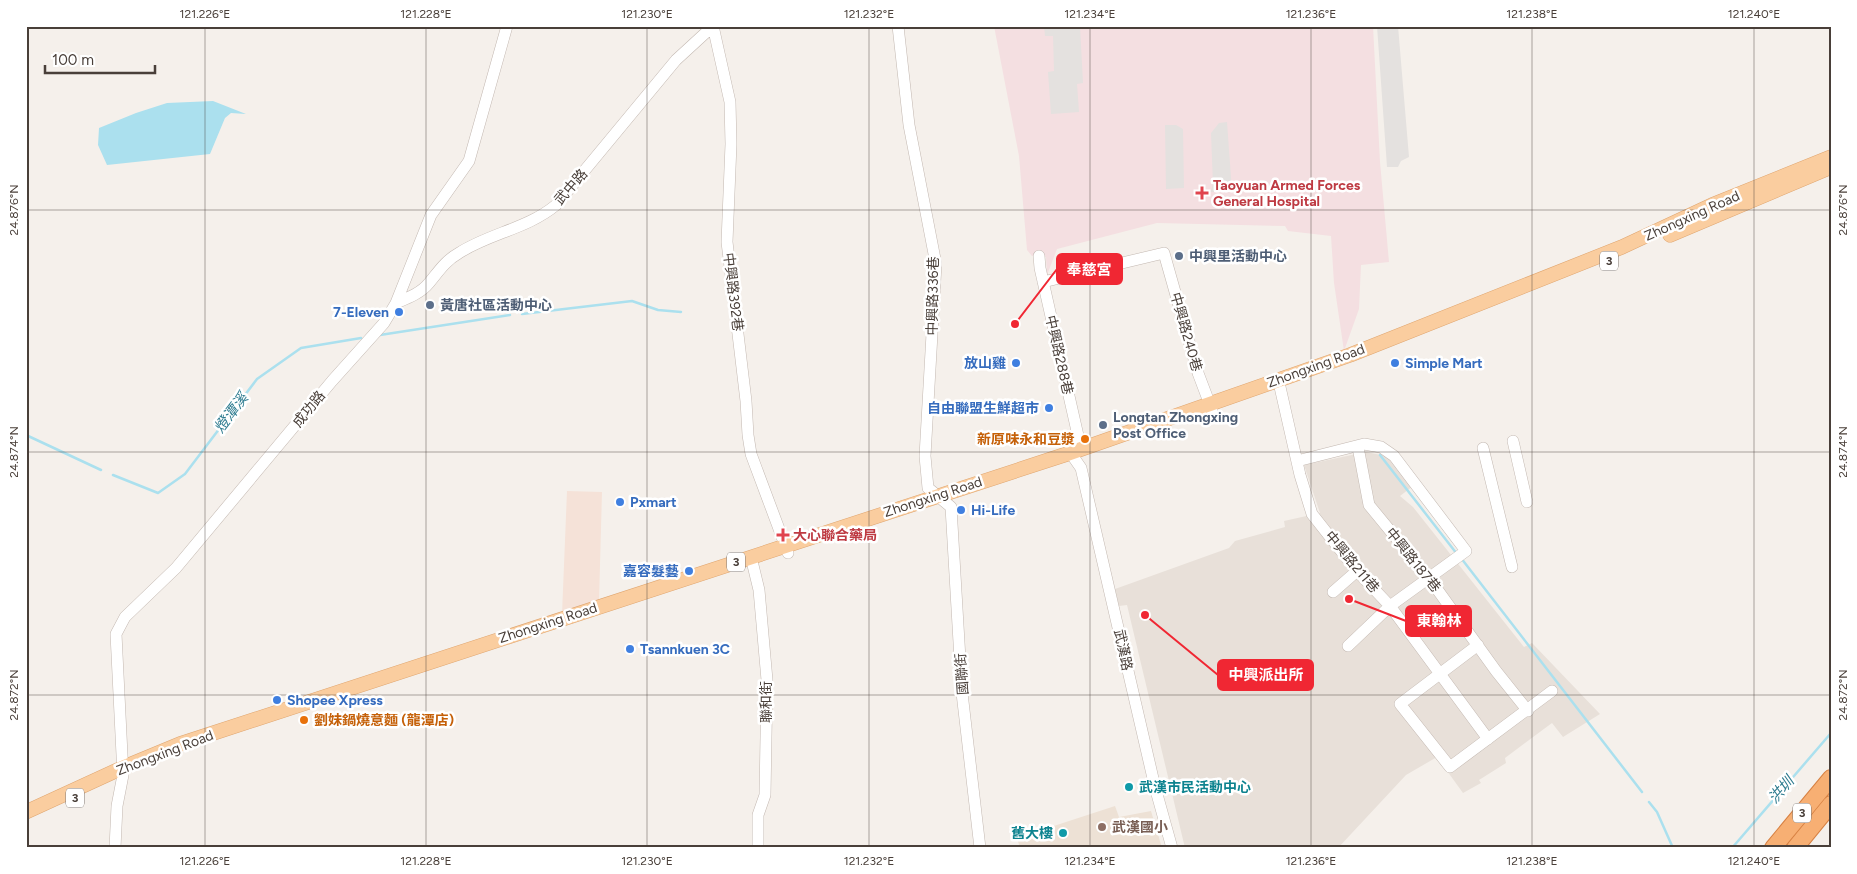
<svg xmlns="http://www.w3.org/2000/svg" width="1857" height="874" font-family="Figtree,'Noto Sans TC',sans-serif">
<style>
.residential{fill:#e8e0d9}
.commercial{fill:#f5e2d8}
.education{fill:#ede1d5}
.medical{fill:#f4dfe1}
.parking{fill:#e4e1df}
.water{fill:#abe0ee}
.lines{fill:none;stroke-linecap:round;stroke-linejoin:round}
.stream{stroke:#abe0ee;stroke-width:2.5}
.minor-casing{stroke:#c3b8b1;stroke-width:12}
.major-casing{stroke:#dfa56f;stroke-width:15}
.highway-casing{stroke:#d78143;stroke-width:18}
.minor{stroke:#fff;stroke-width:11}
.major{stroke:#facd9f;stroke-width:14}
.highway{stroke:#f7af73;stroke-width:16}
.ticks{fill:none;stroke:#493f39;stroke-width:1;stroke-opacity:0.45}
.health-dot{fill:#e0444e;stroke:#fff;stroke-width:2}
.service-dot{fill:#5c6f8a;stroke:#fff;stroke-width:2}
.shop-dot{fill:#3f7fe0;stroke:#fff;stroke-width:2}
.food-dot{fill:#e8710a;stroke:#fff;stroke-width:2}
.culture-dot{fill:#0f9aa8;stroke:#fff;stroke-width:2}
.education-dot{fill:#8d6e63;stroke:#fff;stroke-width:2}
.labels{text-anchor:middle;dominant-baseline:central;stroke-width:5;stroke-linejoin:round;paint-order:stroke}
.shield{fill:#fff;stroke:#807974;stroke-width:1}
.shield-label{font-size:12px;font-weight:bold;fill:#493f39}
.health-label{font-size:14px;font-weight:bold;fill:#be3a42;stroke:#fff;text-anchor:start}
.street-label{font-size:14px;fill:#493f39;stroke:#fff}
.service-label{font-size:14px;font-weight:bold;fill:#4e5e75;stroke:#fff;text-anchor:start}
.shop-label{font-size:14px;font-weight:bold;fill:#366cbe;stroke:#fff;text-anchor:start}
.food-label{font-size:14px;font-weight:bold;fill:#c56008;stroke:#fff;text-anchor:end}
.culture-label{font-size:14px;font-weight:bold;fill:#0d838f;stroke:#fff;text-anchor:start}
.education-label{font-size:14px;font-weight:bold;fill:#785e54;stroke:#fff;text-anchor:start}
.water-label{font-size:15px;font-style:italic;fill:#2f7c90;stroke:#fff}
.leader{fill:none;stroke:#f02733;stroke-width:2}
.callout-dot{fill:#f02733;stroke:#fff;stroke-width:2}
.callout{fill:#f02733;stroke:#f02733;stroke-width:2}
.callout-label{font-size:15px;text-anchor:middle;font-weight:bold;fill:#fff}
.neatline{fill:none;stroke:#493f39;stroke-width:2}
.ticks-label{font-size:12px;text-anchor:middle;fill:#493f39}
</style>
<rect width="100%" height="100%" fill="#f5f0eb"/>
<!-- residential -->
<path class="residential" d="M1366,452l20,4 27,30 -13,10 13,11 111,140 8,-4 68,71 -37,23 -11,-14 -47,35 1,5 -27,17 2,3 -18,10 -26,-36 -31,18 -68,73h-153l-58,-243 -8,1 -4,-17 114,-41 6,-7 50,-14 -1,-6 36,-8 -16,-48z"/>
<!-- commercial -->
<path class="commercial" d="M567,491l35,1 -3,110 -37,12z"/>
<!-- education -->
<path class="education" d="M1115,806l4,11 32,-6 11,37h-142l-3,-10z"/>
<!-- medical -->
<path class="medical" d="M994,26h379l7,136 9,100 -28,3 -2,44 -15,42 -10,-68 -3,-47 -43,-5 -3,-5 -128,-3 -100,26 -10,26 -1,-18 -14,-1 -5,-6 -8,-94z"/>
<!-- parking -->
<path class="parking" d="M1044,26h36l3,57 -6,1 2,28 -28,2 -3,-42 6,-1 -1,-35h-8z
M1377,26h21l11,131 -8,4 -3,6h-11z
M1227,122l5,69 -22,1 3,-7 -2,-52 8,-10z
M1165,125h11l7,4 1,59 -18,1z"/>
<!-- water -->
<path class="water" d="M213,101l33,13 -15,-1 -6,5 -15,36 -103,11 -9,-20 1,-17 37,-15 31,-10z"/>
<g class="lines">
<!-- stream -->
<path class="stream" d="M522,314l110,-13 26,9 23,2
M380,335l130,-20
M26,435l75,35
M1380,455l77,99
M113,475l45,18 27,-19 72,-95 44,-31 60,-10
M1461,558l181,234
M1649,802l8,10 16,36
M1732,848l99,-115"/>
<defs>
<path id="minor" d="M713,26l17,76 1,42 -4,98 19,159 2,34 3,19 37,99
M898,26l11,99 27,139 -11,192 3,32 23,19 11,186 18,155
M1039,256l1,12 39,172 -5,18 7,10 74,319 17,61
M1043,282l121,-29 34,120 14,37
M396,303c12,-5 25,-10 33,-20 10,-12 16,-22 30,-30 31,-20 68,-24 97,-48l120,-145 37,-34
M1280,387l20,88 12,39 45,57 33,35 98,133
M1513,441l14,61
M1358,447l11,58 60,73 67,93 32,40
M1483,448l29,119
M1297,461l67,-17 17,3 13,9 72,95 -76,55 -42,40
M751,557l8,33 8,90 -2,115 -7,20v33
M1333,592l24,-21
M1478,645l-78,59 50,63 102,-76
M115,848l2,-42 6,-31 -7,-141 9,-17 51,-49 156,-187 52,-58 12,-20 35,-88 38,-54 38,-135"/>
<path id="major" d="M1670,235l161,-68
M26,812l96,-44 58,-24 887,-290 283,-99 272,-108 90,-42 119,-48"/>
<path id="highway" d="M1773,848l58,-70
M1795,848l36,-44"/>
</defs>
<!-- minor casing -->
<use href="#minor" class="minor-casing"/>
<!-- major casing -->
<use href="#major" class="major-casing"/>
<!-- highway casing -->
<use href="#highway" class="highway-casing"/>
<!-- minor -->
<use href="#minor" class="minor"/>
<!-- major -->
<use href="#major" class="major"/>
<!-- highway -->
<use href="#highway" class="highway"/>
</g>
<!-- ticks -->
<path class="ticks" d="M205,26v822M426,26v822M647,26v822M869,26v822M1090,26v822M1311,26v822M1532,26v822M1754,26v822M26,210h1805M26,452h1805M26,695h1805"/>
<!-- markers -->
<g class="health-dot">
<path d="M1199.5 185.5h5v5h5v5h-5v5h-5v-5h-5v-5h5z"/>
<path d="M780.5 527.5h5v5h5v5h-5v5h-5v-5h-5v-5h5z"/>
</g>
<g class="service-dot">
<circle cx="1179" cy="256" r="5"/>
<circle cx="430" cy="305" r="5"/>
<circle cx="1103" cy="425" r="5"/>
</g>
<g class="shop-dot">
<circle cx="399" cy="312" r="5"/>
<circle cx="1016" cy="363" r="5"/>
<circle cx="1395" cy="363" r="5"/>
<circle cx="1049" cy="408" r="5"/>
<circle cx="620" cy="502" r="5"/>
<circle cx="961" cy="510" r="5"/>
<circle cx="689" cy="571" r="5"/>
<circle cx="630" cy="649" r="5"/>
<circle cx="277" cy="700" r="5"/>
</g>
<g class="food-dot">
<circle cx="1085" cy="439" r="5"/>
<circle cx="304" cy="720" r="5"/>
</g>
<g class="culture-dot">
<circle cx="1129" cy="787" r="5"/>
<circle cx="1063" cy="833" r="5"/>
</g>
<circle class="education-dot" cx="1102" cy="827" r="5"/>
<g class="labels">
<!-- shield labels -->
<g class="shield">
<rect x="1600" y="251.5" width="18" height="19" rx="4"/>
<rect x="727" y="552.5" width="18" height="19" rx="4"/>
<rect x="66" y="788.5" width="18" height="19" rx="4"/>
<rect x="1793" y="803.5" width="18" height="19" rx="4"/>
</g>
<g class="shield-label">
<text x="1609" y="261">3</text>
<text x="736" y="562">3</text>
<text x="75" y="798">3</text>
<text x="1802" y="813">3</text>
</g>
<!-- health labels -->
<g class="health-label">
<text x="1213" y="185">Taoyuan Armed Forces<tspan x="1213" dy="16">General Hospital</tspan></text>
<text x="793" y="535">大心聯合藥局</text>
</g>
<!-- street labels -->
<g class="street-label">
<text transform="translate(571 187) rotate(-49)">武中路</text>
<text transform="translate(1692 216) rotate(-24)">Zhongxing Road</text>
<text transform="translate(733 292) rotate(83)">中興路392巷</text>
<text transform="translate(933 296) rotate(-89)">中興路336巷</text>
<text transform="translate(1186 332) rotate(74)">中興路240巷</text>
<text transform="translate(1059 355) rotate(77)">中興路288巷</text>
<text transform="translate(1316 366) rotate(-20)">Zhongxing Road</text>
<text transform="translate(309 409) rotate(-51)">成功路</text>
<text transform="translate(933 497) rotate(-18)">Zhongxing Road</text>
<text transform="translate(1413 560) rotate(51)">中興路187巷</text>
<text transform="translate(1352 562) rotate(50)">中興路211巷</text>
<text transform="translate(548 623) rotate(-18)">Zhongxing Road</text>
<text transform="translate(1123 650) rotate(78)">武漢路</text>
<text transform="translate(962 674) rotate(-94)">國聯街</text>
<text transform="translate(766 702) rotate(-90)">聯和街</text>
<text transform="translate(165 753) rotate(-21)">Zhongxing Road</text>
</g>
<!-- service labels -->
<g class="service-label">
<text x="1189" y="256">中興里活動中心</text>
<text x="440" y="305">黃唐社區活動中心</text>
<text x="1113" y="417">Longtan Zhongxing<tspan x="1113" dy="16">Post Office</tspan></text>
</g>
<!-- shop labels -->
<g class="shop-label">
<text x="389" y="312" text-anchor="end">7-Eleven</text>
<text x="1006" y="363" text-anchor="end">放山雞</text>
<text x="1405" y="363">Simple Mart</text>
<text x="1039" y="408" text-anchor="end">自由聯盟生鮮超市</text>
<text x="630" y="502">Pxmart</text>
<text x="971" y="510">Hi-Life</text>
<text x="679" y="571" text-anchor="end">嘉容髮藝</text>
<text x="640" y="649">Tsannkuen 3C</text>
<text x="287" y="700">Shopee Xpress</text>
</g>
<!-- food labels -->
<g class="food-label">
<text x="1075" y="439">新原味永和豆漿</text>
<text x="314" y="720" text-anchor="start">劉妹鍋燒意麵 (龍潭店)</text>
</g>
<!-- culture labels -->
<g class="culture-label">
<text x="1139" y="787">武漢市民活動中心</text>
<text x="1053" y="833" text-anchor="end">舊大樓</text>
</g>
<!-- education labels -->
<g class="education-label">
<text x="1112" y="827">武漢國小</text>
</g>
<!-- water labels -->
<g class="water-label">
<text transform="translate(231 413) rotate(-53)">燈潭溪</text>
<text transform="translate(1781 790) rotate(-49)">洪圳</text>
</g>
</g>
<!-- callouts -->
<path class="leader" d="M1015 324L1057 269M1349 599L1406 621M1145 615L1218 675"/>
<g class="callout-dot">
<circle cx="1015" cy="324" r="5"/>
<circle cx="1349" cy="599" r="5"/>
<circle cx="1145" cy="615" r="5"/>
</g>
<g class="callout">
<rect x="1057" y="254" width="65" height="30" rx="5"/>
<rect x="1406" y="606" width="65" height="30" rx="5"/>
<rect x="1218" y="660" width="95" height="30" rx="5"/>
</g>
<g class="callout-label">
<text x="1089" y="275">奉慈宮</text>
<text x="1439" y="626">東翰林</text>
<text x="1266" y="680">中興派出所</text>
</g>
<!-- border -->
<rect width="1857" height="874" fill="none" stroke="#ffffff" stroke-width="55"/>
<!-- scale -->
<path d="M45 65v8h110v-8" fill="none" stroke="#493f39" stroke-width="2.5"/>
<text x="52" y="65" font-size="15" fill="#493f39" stroke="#ffffff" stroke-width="4" paint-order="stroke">100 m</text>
<rect x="28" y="28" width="1802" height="818" class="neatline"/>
<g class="ticks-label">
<text x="205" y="18">121.226°E</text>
<text x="426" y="18">121.228°E</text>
<text x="647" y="18">121.230°E</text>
<text x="869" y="18">121.232°E</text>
<text x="1090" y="18">121.234°E</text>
<text x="1311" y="18">121.236°E</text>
<text x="1532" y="18">121.238°E</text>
<text x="1754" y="18">121.240°E</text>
<text transform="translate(14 210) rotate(-90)" y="4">24.876°N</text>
<text transform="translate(1843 210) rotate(-90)" y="4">24.876°N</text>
<text transform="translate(14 452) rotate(-90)" y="4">24.874°N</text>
<text transform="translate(1843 452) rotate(-90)" y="4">24.874°N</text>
<text transform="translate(14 695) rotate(-90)" y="4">24.872°N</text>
<text transform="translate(1843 695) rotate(-90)" y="4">24.872°N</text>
<text x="205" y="865">121.226°E</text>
<text x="426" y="865">121.228°E</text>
<text x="647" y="865">121.230°E</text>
<text x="869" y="865">121.232°E</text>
<text x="1090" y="865">121.234°E</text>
<text x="1311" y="865">121.236°E</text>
<text x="1532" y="865">121.238°E</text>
<text x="1754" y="865">121.240°E</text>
</g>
</svg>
